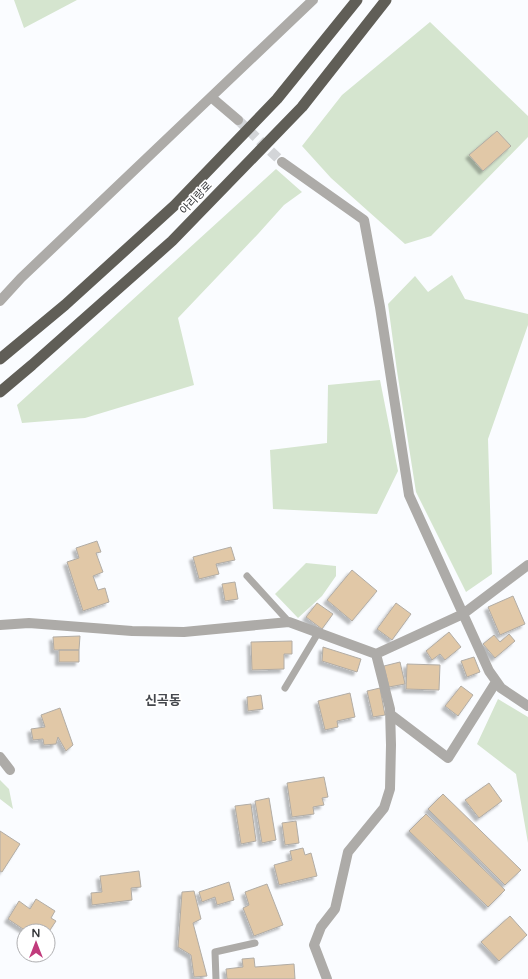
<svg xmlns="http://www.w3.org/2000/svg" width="528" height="979" font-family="'Varela Round','Noto Sans KR',sans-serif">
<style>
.green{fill:#d5e5cf}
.building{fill:#e1c8a7;stroke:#b1aca5;filter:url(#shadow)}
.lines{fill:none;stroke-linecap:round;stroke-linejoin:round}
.minor-tunnel{stroke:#d3d5d8;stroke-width:10;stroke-dasharray:10 5;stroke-linecap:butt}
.service{stroke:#adaba8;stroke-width:7}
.minor{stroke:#adaba8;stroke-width:10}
.trunk{stroke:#605e57;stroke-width:11}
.labels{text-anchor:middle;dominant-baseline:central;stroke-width:3.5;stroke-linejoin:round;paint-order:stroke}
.street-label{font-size:11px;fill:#36383b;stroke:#fff}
.quarter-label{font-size:13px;font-weight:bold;fill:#44474d;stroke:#fff}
</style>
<defs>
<filter id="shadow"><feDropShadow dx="-3.5" dy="3.5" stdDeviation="1" flood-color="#0004"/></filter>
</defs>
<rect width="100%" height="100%" fill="#fafcff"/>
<!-- green -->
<path class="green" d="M14,0h63l-53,28z
M430,22l98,94v21l-97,99 -26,8 -74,-66 -29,-32 40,-51z
M276,169l26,23 -18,13 -26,29 -80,84 16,67 -109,33 -63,5 -5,-18z
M452,275l13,24 63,15v11l-40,114 4,135 -26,18 -50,-100 -19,-121 -9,-67 27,-28 13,16z
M380,380l18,91 -21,43 -104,-5 -3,-59 57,-7 1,-58z
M306,563l30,3v10l-14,20 -24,22 -23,-24z
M498,699l30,18v126l-12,-69 -39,-30z
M0,780l9,9 4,20 -13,-10z"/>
<!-- building -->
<path class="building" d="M497,131l14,15 -28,25 -14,-16z
M97,541l4,11 -5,1 7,19 -10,4 5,14 7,-2 4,14 -26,9 -16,-49 12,-4 -3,-10z
M231,547l4,13 -19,4 3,10 -20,5 -6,-22z
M352,570l25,21 -25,30 -25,-21z
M235,582l3,17 -13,2 -3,-17z
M513,596l12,28 -25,11 -12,-28z
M317,603l16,11 -11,15 -16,-12z
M396,603l15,11 -19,26 -15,-11z
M449,632l12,15 -16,13 -5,-6 -8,6 -6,-9z
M509,634l6,7 -20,17 -12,-14 11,-9 6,7z
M80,636l-1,14h-25l-1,-13z
M292,641v13h-8v15l-32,1 -1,-28z
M323,647l38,12 -4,13 -35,-11z
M59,650h20v12h-20z
M474,657l6,15 -13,5 -6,-16z
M400,662l5,22 -16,3 -5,-21z
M407,664l33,1 -1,25 -33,-1z
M461,686l12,9 -15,21 -13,-10z
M380,688l5,27 -12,2 -6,-26z
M350,693l5,24 -18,4 1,6 -13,3 -7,-29z
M261,695l2,14 -15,2 -1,-14z
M60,708l13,37 -7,6 -8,-14 -2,7 -12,1 -1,-6 -10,1 -2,-11 14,-2 -4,-12z
M324,777l4,20 -6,1 2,7 -11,2 1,7 -22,3 -5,-34z
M489,783l13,18 -23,17 -14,-18z
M443,794l78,76 -16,15 -77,-76z
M269,798l7,42 -14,3 -7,-42z
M251,804l5,37 -15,3 -6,-38z
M426,814l79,76 -17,17 -79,-76z
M296,821l3,22 -14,2 -3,-22z
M0,831l20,13 -18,28 -2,-1z
M303,848l2,7 6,-2 6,23 -38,9 -5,-20 18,-5 -2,-9z
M139,871l2,16 -10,1 1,12 -40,5 -1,-12 11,-1 -2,-16z
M229,882l5,18 -17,5 -2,-8 -13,5 -3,-10z
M267,884l16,41 -29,11 -11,-28 6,-3 -4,-13z
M194,891l7,28 -8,4 14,53 -13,1 -3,-22 -13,-8 4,-55z
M36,899l19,12 -4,7 5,3 -6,9 -6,-4 -3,5h-15l-18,-12 11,-18 11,8z
M510,916l17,19 -28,26 -18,-19z
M254,958l1,9 39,-3 1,15h-68l-1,-10 17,-2 -1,-8z"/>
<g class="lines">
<!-- minor-tunnel -->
<path class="minor-tunnel" d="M238,120l44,42"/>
<!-- service -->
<path class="service" d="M247,576l42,46
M285,688l33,-55
M216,979l-1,-27 40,-9"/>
<!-- minor -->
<path class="minor" d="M238,120l-27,-23 102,-97
M282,162l82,58 16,87 29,188 80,176 12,17 27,18
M0,301l21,-23 190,-181
M0,625l29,-2 103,8 52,1 105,-10 87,32 87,-40 65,-49
M390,714l58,44 48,-76
M0,757l10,13
M327,979l-13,-34 7,-18 14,-18 13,-57 36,-44 6,-19 1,-44 -1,-36 -14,-55"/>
<!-- trunk -->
<path class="trunk" d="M0,359l65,-54 110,-100 102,-106 80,-99
M0,392l32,-27 140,-124 130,-134 84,-107"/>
</g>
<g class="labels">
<!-- street labels -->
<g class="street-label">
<text transform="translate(196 198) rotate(-46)">아리랑로</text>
</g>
<!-- quarter labels -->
<g class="quarter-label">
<text x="163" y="701">신곡동</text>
</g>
</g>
<!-- north arrow -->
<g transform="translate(36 943)"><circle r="19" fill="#ffffff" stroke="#afafb1"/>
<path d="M0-3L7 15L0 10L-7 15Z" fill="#c13b7c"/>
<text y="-6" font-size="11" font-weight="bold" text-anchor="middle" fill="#36383b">N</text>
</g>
</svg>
